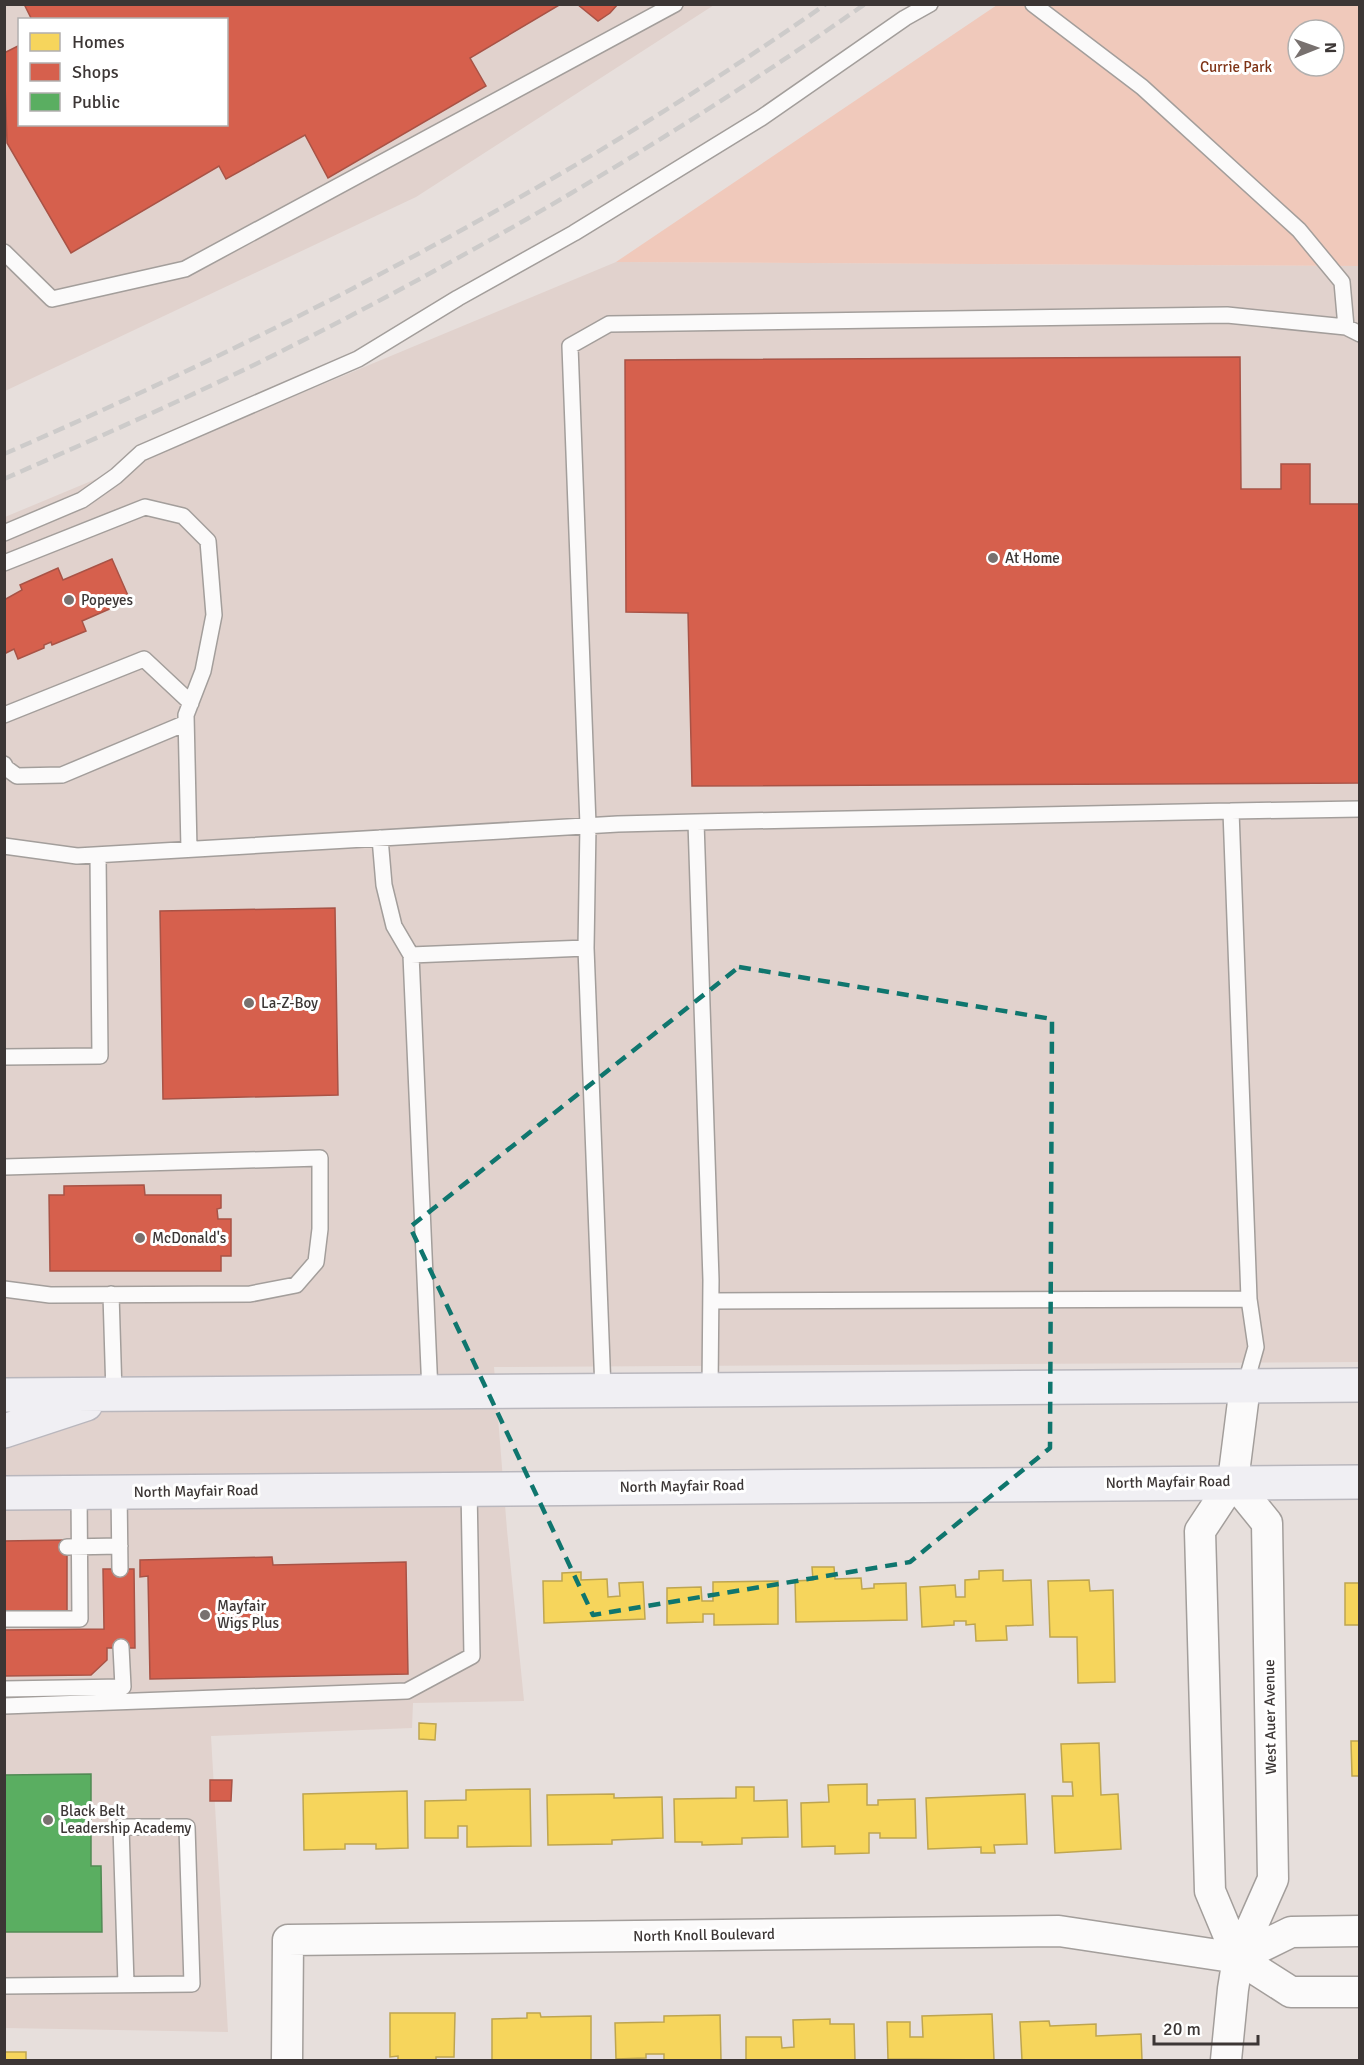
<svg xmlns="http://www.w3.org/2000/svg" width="1364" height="2065" font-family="Signika,sans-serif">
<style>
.built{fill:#e1d2cd;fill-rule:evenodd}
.green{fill:#f0c9bb;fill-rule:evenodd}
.homes{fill:#f6d55c;stroke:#bea550;stroke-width:1.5}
.shops{fill:#d6604d;stroke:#a85346;stroke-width:1.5}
.public{fill:#5aae61;stroke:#518a54;stroke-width:1.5}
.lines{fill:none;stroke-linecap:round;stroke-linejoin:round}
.lane-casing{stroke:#a39e9b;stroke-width:18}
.street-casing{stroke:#a39e9b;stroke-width:33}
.primary-casing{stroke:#b9b7bd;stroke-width:36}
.lane{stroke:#fbfafa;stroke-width:15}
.street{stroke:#fbfafa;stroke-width:30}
.primary{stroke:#f0eff3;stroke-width:33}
.rail{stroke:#cdcbca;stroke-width:4.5;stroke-dasharray:12 6;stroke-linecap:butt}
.marked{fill:none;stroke:#0f766e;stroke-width:4.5;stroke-dasharray:12 8;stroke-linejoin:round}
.poi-dot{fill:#78716f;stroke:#fff;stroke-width:2}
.labels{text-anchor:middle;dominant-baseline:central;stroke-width:6;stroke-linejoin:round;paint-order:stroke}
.park-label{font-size:15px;fill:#7e3316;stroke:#fff}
.poi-label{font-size:15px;fill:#3c3635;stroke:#fff;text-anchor:start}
.street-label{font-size:15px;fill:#3c3635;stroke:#fff}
</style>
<rect width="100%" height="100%" fill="#e7dfdc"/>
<!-- built -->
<path class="built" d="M4,5h710l-298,192 -411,194zM20,20h206v104h-206z
M616,262l743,4v1096l-865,5 13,163 17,171 -111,2 -1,25 -201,8 17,296 -223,-4v-1511z"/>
<!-- green -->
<path class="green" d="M997,5h362v261l-743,-4zM1298,30h36v36h-36z"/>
<!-- homes -->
<path class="homes" d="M812,1567h22l1,12 26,-1 1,11 12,-1v-4l32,-1 1,37 -111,2 -1,-41 18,-1z
M1003,1570v11l28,-1 2,45 -27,1 1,14 -31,1 -1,-17 -9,1v-4h-12v4l-32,2 -2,-40 35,-2 1,12h9v-17l14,-1v-8z
M581,1572v8l26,-1 1,18 12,-1 -1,-13 24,-1 2,37 -101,4 -1,-42h19v-8z
M1089,1580l1,11 23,-1 2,92 -37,1 -1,-46h-27l-2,-56z
M778,1581v43l-64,1v-11h-11v8l-36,1v-35l34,-1 1,14h11v-19z
M1345,1583h15v42h-15z
M419,1723l17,1 -1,16 -16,-1z
M1351,1741h9v35h-8z
M1099,1743l2,52 17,-1 3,55 -66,4 -3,-57h21l-1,-14h-9l-2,-38z
M867,1784v21h11v-5l37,-1 1,39h-36v-5h-11v20l-34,1v-8l-33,1 -1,-44 28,-1 -1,-17z
M736,1787h18v14l33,-1 1,37 -46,1v6l-40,1v-3h-27l-1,-43 62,-1z
M530,1789l1,57 -64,1v-21h-9v12h-33v-37l41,-1v-10z
M407,1791l1,57 -32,1v-5h-31v5l-41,1 -1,-56z
M614,1794v4l48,-1 1,41 -51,2v4l-64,1 -1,-50z
M1025,1794l2,50 -33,1 1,8h-14v-6l-53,2 -2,-51z
M390,2013h65l-1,44h-18v3h-38v-4l-8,1z
M527,2013h13l1,4 50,-1v44h-99v-41l35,-1z
M992,2014l2,46 -106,-1 -1,-37h23v15h13l-1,-21z
M720,2015l1,45h-57v-6h-18v4l-30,1 -1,-36 49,-1v-6z
M830,2019v5h24l1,36h-109v-23h35l1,11 12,-1 -1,-27z
M1049,2021l1,5 46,-2v12l45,-2 1,26h-120l-2,-38z
M4,2052h22v8h-22z"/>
<!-- shops -->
<path class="shops" d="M24,4h537l-91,54 16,28 -158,92 -23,-43 -79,44 -7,-13 -148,87 -64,-110 -3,-90 16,-8v79h206v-104h-194z
M577,4h41l-8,9 -12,8z
M1240,357l1,132h40v-25h29v40h50v279l-668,3 -4,-173 -62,-1 -1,-252z
M112,559l18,41 -48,21 4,10 -34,14 -1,-3 -7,3v3l-26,11 -4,-10 -8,4 -2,-2v-51l18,-10 -2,-5 38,-17 5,12z
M335,908l3,187 -175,4 -3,-188z
M144,1185l1,10h76v13l-4,1 1,10h13v37h-10v15h-171l-1,-76h15v-9z
M67,1540v75h-63v-74z
M272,1557l1,8 133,-3 2,112 -258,5 -2,-103 -8,1v-17z
M103,1569h31l1,79h-28v12l-16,15 -87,1v-46l100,-1z
M210,1780h22l-1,21h-21z"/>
<!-- public -->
<path class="public" d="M91,1774v92h10l1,66h-98v-157z"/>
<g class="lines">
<defs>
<path id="lane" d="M1033,4l109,83 157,143 43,52 4,45
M4,252l48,47 133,-30 490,-265
M4,533l78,-33 34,-24 25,-23 217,-94 100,-61 116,-65 187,-115 144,-100 25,-14
M4,563l141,-56 38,9 25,25 6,74 -11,56 -17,44 3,134
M4,715l140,-56 47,44
M4,764l2,4 11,8 45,-1 124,-52
M696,822l535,-11
M380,838l4,47 10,41 17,29 19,437
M4,846l73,10 541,-32 78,-2 15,458 -1,110
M411,955l175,-7
M4,1057l96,-1 -2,-201
M4,1167l316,-9v71l-4,33 -20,23 -46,9 -200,1 -46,-6
M111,1294l3,100
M711,1301l538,-2
M1245,1386l11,-39 -7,-48 -18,-488 129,-2
M603,1390l-17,-442 2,-123 -18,-479 39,-22 618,-9 119,12 14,7
M119,1491l1,78
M67,1547l53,-1
M4,1619h76l-1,-127
M4,1689l119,-2 -2,-40
M4,1706l403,-15 65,-35 -3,-168
M4,1986l188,-2 -5,-157h-66l5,157"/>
<path id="street" d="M1238,1958l-28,-67 -10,-360 33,-50 12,-95
M1238,1958l53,-26 69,-1
M287,2060l1,-120 771,-9 179,27 53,34h69
M1226,2060l7,-71 5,-31 35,-79 -6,-356 -34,-42"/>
<path id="primary" d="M4,1395l1356,-10
M4,1431l82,-27
M4,1493l1356,-11"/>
</defs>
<!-- lane casing -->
<use href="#lane" class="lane-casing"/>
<!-- street casing -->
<use href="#street" class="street-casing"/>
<!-- primary casing -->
<use href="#primary" class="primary-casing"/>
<!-- lane -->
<use href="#lane" class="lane"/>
<!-- street -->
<use href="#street" class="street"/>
<!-- primary -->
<use href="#primary" class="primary"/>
<!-- rail -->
<path class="rail" d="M4,454c287,-125 564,-270 822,-450
M4,479c90,-40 182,-80 270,-124 205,-103 403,-219 591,-351"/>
</g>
<!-- marked area -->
<path class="marked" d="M739,967l313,52 -2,429 -140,114 -317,53 -183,-388z"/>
<!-- markers -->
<g class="poi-dot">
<circle cx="993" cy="558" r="6"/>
<circle cx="69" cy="600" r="6"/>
<circle cx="249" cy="1003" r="6"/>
<circle cx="140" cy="1238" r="6"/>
<circle cx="205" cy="1615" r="6"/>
<circle cx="48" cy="1820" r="6"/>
</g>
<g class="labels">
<!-- park labels -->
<g class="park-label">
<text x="1236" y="67">Currie Park</text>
</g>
<!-- poi labels -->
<g class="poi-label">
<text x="1005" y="558">At Home</text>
<text x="81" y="600">Popeyes</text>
<text x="261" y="1003">La-Z-Boy</text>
<text x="152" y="1238">McDonald's</text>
<text x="217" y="1606">Mayfair<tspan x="217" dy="17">Wigs Plus</tspan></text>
<text x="60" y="1811">Black Belt<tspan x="60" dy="17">Leadership Academy</tspan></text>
</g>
<!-- street labels -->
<g class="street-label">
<text transform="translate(1168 1482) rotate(-1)">North Mayfair Road</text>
<text transform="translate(682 1486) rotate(-1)">North Mayfair Road</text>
<text transform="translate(196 1491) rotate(-1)">North Mayfair Road</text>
<text transform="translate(1270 1717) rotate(-91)">West Auer Avenue</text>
<text transform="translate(704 1935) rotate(-1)">North Knoll Boulevard</text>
</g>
</g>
<!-- border -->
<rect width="1364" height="2065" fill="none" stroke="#3c3635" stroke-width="12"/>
<!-- legend -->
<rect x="18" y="18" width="210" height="108" fill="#ffffff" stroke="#b1afae" stroke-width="1.5"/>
<rect x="30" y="33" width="30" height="18" fill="#f6d55c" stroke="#b1afae" stroke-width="1.5"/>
<text x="72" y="48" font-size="18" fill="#3c3635">Homes</text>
<rect x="30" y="63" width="30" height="18" fill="#d6604d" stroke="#b1afae" stroke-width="1.5"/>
<text x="72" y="78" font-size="18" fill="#3c3635">Shops</text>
<rect x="30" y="93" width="30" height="18" fill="#5aae61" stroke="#b1afae" stroke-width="1.5"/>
<text x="72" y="108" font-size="18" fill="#3c3635">Public</text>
<!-- north arrow -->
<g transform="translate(1316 48) rotate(89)"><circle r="28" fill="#ffffff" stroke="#b1afae" stroke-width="1.5"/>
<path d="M0-4.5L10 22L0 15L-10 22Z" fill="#78716f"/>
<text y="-9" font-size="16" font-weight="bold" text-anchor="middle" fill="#3c3635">N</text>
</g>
<!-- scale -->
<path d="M1154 2035v9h104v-9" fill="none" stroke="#3c3635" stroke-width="3"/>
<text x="1163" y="2035" font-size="18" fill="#3c3635" stroke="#ffffff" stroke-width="4.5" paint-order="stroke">20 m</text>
</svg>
